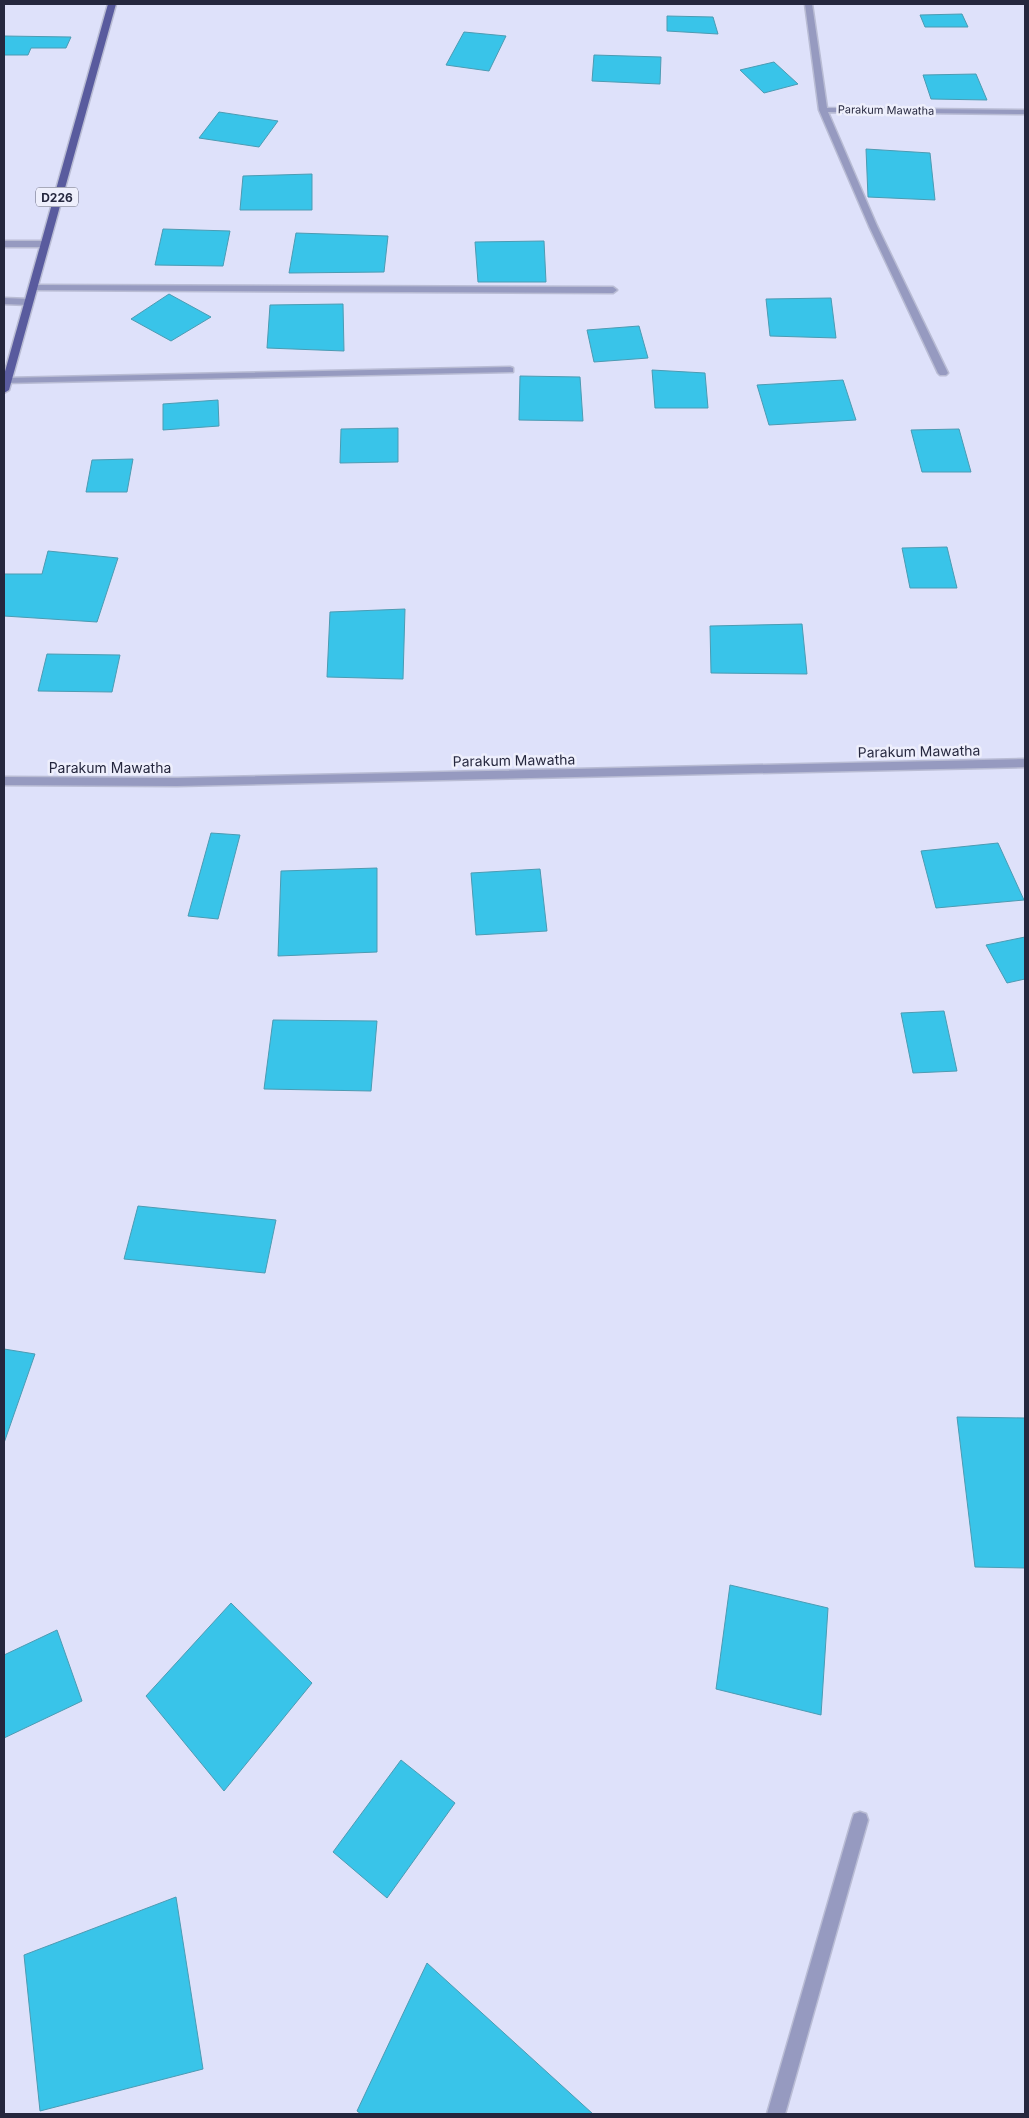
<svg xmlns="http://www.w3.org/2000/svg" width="1029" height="2118" font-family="Inter,sans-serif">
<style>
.building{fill:#39c4e9;stroke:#4c9bb3}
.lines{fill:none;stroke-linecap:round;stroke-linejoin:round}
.service-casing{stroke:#b9bcd4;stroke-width:3}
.minor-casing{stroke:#b9bcd4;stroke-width:3}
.primary-casing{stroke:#b9bcd4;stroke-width:3}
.service{fill:#969ac0;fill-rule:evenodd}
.minor{fill:#969ac0;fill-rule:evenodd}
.primary{fill:#595b9e;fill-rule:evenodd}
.labels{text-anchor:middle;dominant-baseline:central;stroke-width:5;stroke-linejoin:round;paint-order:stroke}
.far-street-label{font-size:11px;fill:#25273e;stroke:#eeeffc}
.shield{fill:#eeeffc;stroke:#616377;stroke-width:1}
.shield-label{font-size:12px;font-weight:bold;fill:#25273e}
.street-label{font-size:14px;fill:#25273e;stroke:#eeeffc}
</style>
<rect width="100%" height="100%" fill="#dee1fa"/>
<!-- building -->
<path class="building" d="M962,14l6,13h-43l-5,-12z
M667,16l46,1 5,17 -51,-3z
M464,32l42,4 -17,35 -43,-6z
M4,36l67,1 -5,11h-35l-3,7h-24z
M594,55l67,2 -1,27 -68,-3z
M774,62l24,22 -34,9 -24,-23z
M976,74l11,26 -56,-1 -8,-24z
M219,112l59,9 -19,26 -60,-9z
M866,149l64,4 5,47 -67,-3z
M312,174v36h-72l3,-34z
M163,229l67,2 -7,35 -68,-1z
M296,233l92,3 -4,36 -95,1z
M544,241l2,41h-68l-3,-40z
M169,294l42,23 -40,24 -40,-22z
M831,298l5,40 -66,-2 -4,-37z
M343,304l1,47 -77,-3 3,-43z
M639,326l9,32 -54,4 -7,-32z
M652,370l53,3 3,35h-53z
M520,376l60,1 3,44 -64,-1z
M843,380l13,40 -87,5 -12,-40z
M218,400l1,26 -56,4v-26z
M398,428v34l-58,1 1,-34z
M959,429l12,43h-49l-11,-42z
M133,459l-6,33h-41l6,-32z
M947,547l10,41h-47l-8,-40z
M48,551l70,7 -21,64 -93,-6v-42h38z
M405,609l-2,70 -76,-2 3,-65z
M802,624l5,50 -96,-1 -1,-47z
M47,654l73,1 -8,37 -74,-1z
M211,833l29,2 -22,84 -30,-3z
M998,843l26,57 -88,8 -15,-57z
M377,868v84l-99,4 3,-85z
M540,869l7,62 -71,4 -5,-62z
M1025,937v42l-18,4 -21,-38z
M944,1011l13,60 -44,2 -12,-60z
M273,1020l104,1 -6,70 -107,-2z
M138,1206l138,14 -11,53 -141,-14z
M4,1349l31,5 -31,89z
M957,1417l68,1v150l-50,-1z
M730,1585l98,23 -7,107 -105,-26z
M231,1603l81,80 -88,108 -78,-95z
M57,1630l25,71 -78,37v-83z
M401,1760l54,43 -68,95 -54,-46z
M176,1897l27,172 -163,42 -16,-156z
M427,1963l166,151h-232l-4,-3z"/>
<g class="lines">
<defs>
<path id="service" d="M4,298l25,1 4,3 -4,3 -25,-1z"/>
<path id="minor" d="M805,4h7l15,104 198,2v4l-197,-2 49,114 71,147 -2,2h-6l-2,-2 -69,-147 -50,-116z
M4,241h40l4,3 -4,3h-40z
M34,285l579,2 4,3 -4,3 -582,-3 -1,-2z
M510,367l3,1v4l-509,11v-4l2,-1z
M1025,759v8l-848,19 -173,-1v-8l173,1z
M860,1812l6,2 2,6 -83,294h-18l85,-294 2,-6z"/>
<path id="primary" d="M108,4h8l-107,386 -5,3v-18z"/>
</defs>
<!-- service casing -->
<use href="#service" class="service-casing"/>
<!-- minor casing -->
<use href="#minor" class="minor-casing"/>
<!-- primary casing -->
<use href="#primary" class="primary-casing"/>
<!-- service -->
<use href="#service" class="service"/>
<!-- minor -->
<use href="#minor" class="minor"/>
<!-- primary -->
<use href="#primary" class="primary"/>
</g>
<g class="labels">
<!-- far-street labels -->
<g class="far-street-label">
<text transform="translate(886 110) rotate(1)">Parakum Mawatha</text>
</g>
<!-- shield labels -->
<rect class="shield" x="36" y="187.5" width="42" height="19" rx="4"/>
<g class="shield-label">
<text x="57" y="197">D226</text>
</g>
<!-- street labels -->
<g class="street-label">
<text transform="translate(919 751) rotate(-1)">Parakum Mawatha</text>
<text transform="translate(514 760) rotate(-1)">Parakum Mawatha</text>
<text x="110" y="767">Parakum Mawatha</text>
</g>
</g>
<!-- border -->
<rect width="1029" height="2118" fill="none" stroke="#25273e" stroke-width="10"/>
</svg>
